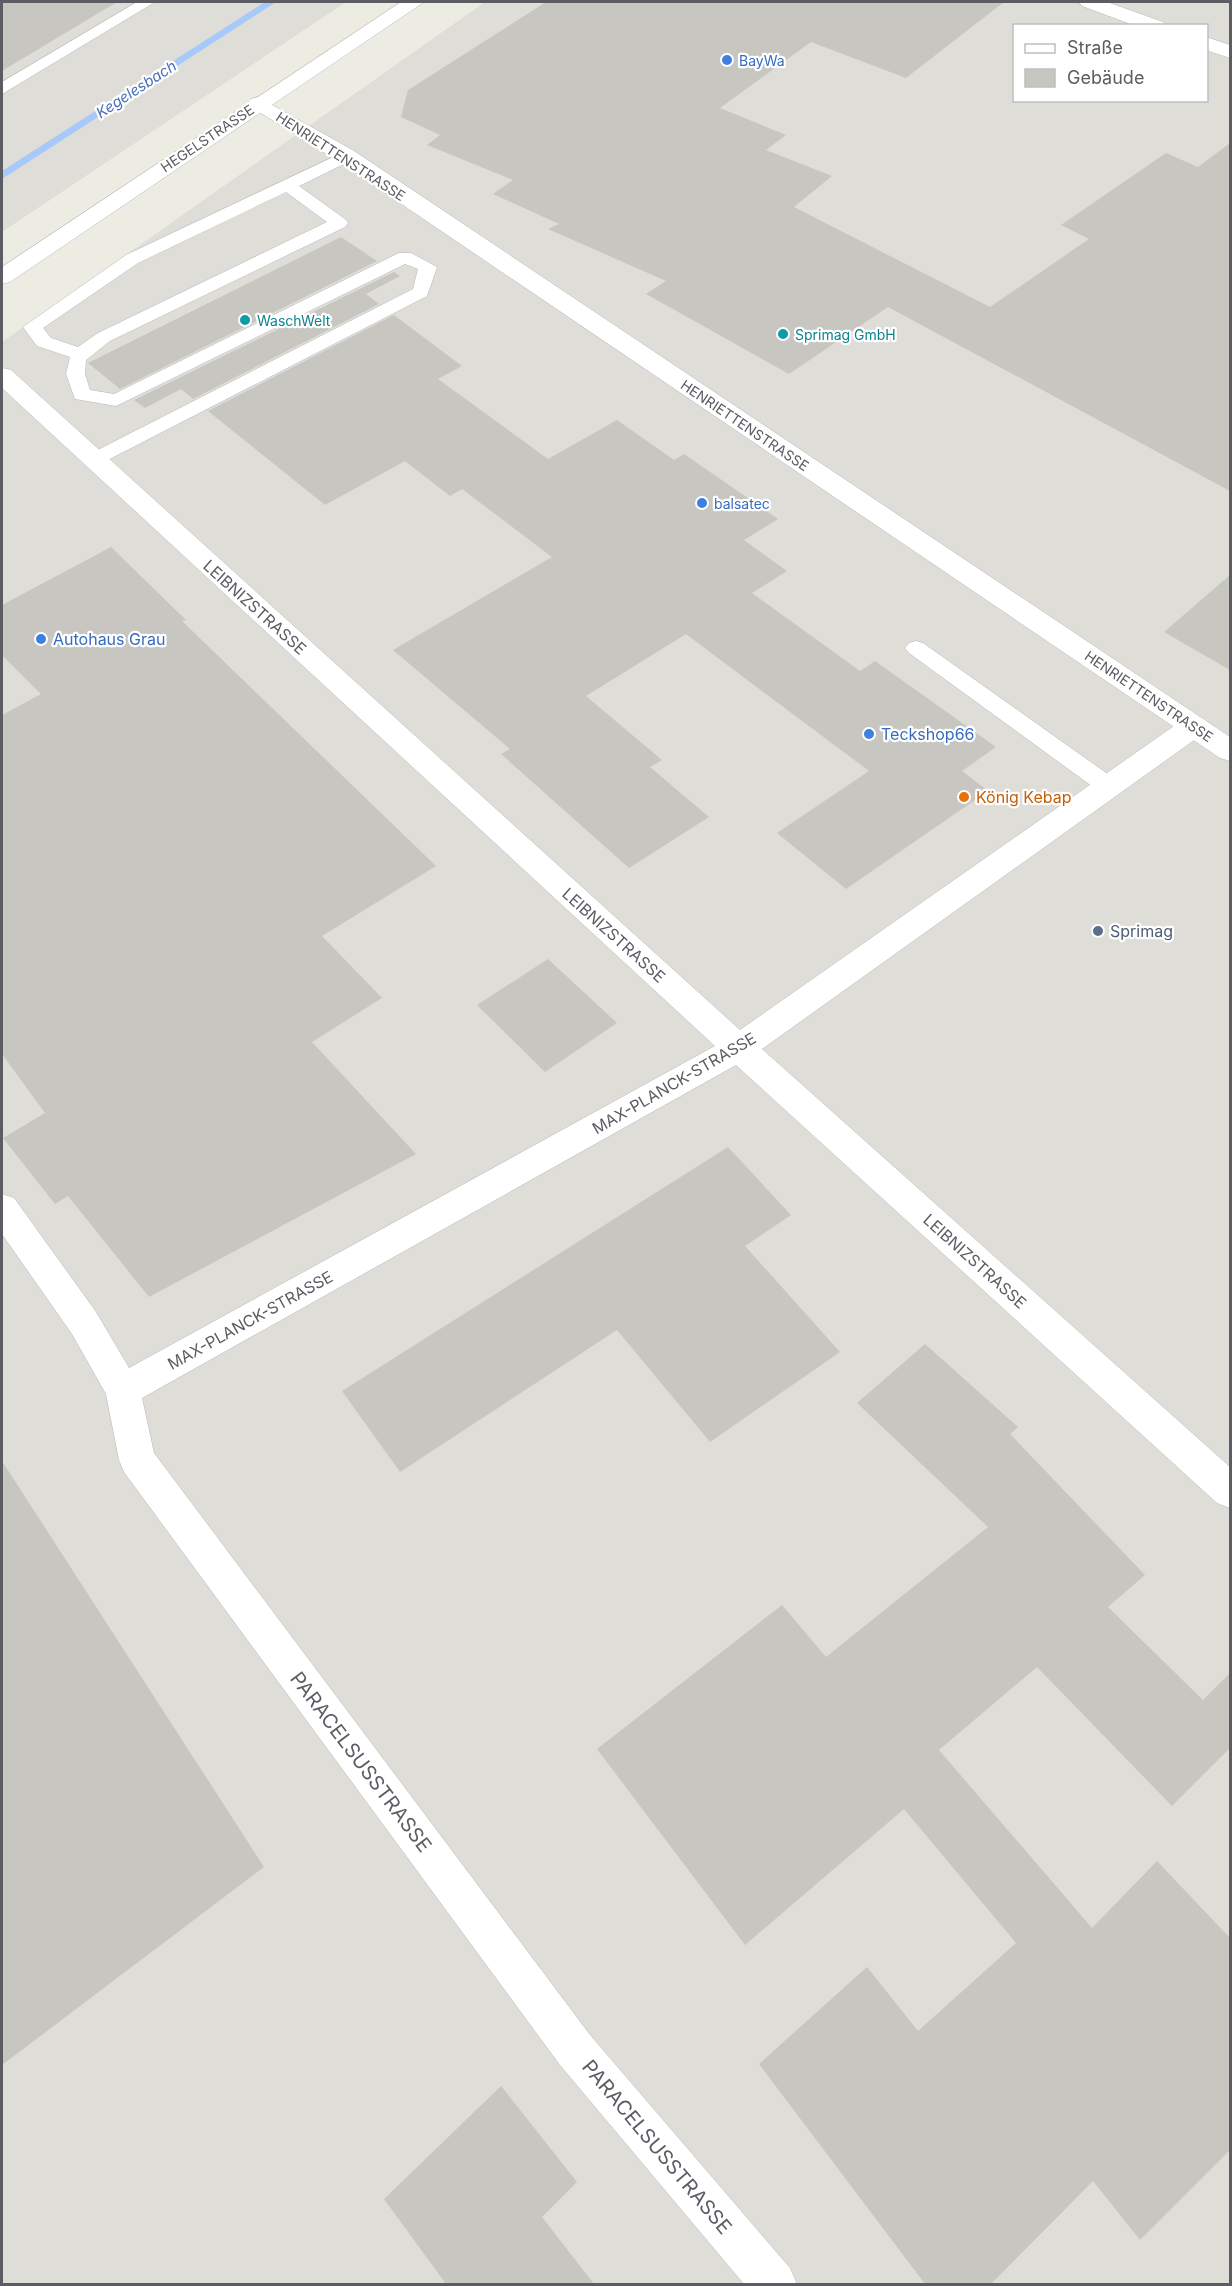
<svg xmlns="http://www.w3.org/2000/svg" width="1232" height="2286" font-family="Inter,sans-serif">
<style>
.industrial{fill:#deddd7;fill-rule:evenodd}
.lines{fill:none;stroke-linecap:round;stroke-linejoin:round}
.stream{fill:#a6c9fa;fill-rule:evenodd}
.building{fill:#c8c6c0}
.service-casing{stroke:#b8b9be;stroke-width:1}
.minor-casing{stroke:#b8b9be;stroke-width:1}
.tertiary-casing{stroke:#b8b9be;stroke-width:1}
.secondary-casing{stroke:#b8bac0;stroke-width:1}
.service{fill:#fff;fill-rule:evenodd}
.minor{fill:#fff;fill-rule:evenodd}
.tertiary{fill:#fff;fill-rule:evenodd}
.secondary{fill:#fff;fill-rule:evenodd}
.shop-dot{fill:#3f7fe0;stroke:#fff;stroke-width:2}
.culture-dot{fill:#0f9aa8;stroke:#fff;stroke-width:2}
.food-dot{fill:#e8710a;stroke:#fff;stroke-width:2}
.service-dot{fill:#5c6f8a;stroke:#fff;stroke-width:2}
.labels{text-anchor:middle;dominant-baseline:central;stroke-width:4.5;stroke-linejoin:round;paint-order:stroke}
.far-shop-label{font-size:14px;fill:#366cbe;stroke:#fff;text-anchor:start}
.far-street-label{font-size:14px;fill:#5b5d63;stroke:#fff}
.far-culture-label{font-size:14px;fill:#0d838f;stroke:#fff;text-anchor:start}
.far-water-label{font-size:15px;font-style:italic;fill:#4a70bc;stroke:#fff}
.street-label{font-size:16px;fill:#5b5d63;stroke:#fff}
.shop-label{font-size:16px;fill:#366cbe;stroke:#fff;text-anchor:start}
.food-label{font-size:16px;fill:#c56008;stroke:#fff;text-anchor:start}
.service-label{font-size:16px;fill:#4e5e75;stroke:#fff;text-anchor:start}
.near-street-label{font-size:20px;fill:#5b5d63;stroke:#fff}
</style>
<rect width="100%" height="100%" fill="#edece3"/>
<!-- industrial -->
<path class="industrial" d="M2,2h344l-344,230z
M485,2h745v2282h-1228v-1942zM1014,26h192v74h-192z"/>
<g class="lines">
<!-- stream -->
<path class="stream" d="M265,2h11l-274,177v-8z"/>
</g>
<!-- building -->
<path class="building" d="M2,2h115l-115,69z
M546,2h458l-98,76 -95,-36 -91,66 66,27 -20,15 66,26 -38,31 196,100 99,-68 -28,-14 105,-72 32,14 32,-24v348l-342,-184 -99,67 -143,-80 20,-13 -118,-52 11,-5 -66,-30 20,-14 -86,-35 13,-10 -39,-18 7,-27z
M341,237l36,24 -257,128 -32,-26z
M394,272l6,4 -34,18 13,10 -186,95 -12,-10 -36,19 -11,-8z
M394,315l68,51 -24,13 110,80 69,-39 57,40 10,-6 94,65 -34,21 43,31 -35,22 108,78 15,-10 121,86 -34,24 26,20 -142,98 -69,-56 92,-62 -183,-137 -100,62 76,64 -12,7 59,50 -80,51 -128,-114 9,-5 -117,-99 159,-93 -90,-68 -12,7 -45,-35 -80,44 -117,-94z
M111,547l75,73 -4,1 254,245 -114,70 60,62 -70,44 104,112 -267,143 -81,-101 -13,8 -52,-66 42,-25 -43,-59v-339l39,-21 -39,-39v-50z
M1230,575v95l-66,-38z
M548,959l69,64 -72,49 -68,-67z
M728,1147l63,68 -46,31 95,106 -130,90 -93,-112 -217,142 -58,-81z
M925,1344l93,83 -8,7 135,141 -37,32 95,93 27,-27v75l-58,58 -135,-139 -98,83 153,178 65,-67 73,77v212l-90,90 -47,-59 -102,103h-66l-166,-220 108,-97 51,64 98,-88 -112,-134 -159,136 -148,-196 185,-144 44,52 162,-130 -131,-124z
M2,1461l262,406 -262,198z
M501,2086l76,96 -35,35 52,67h-148l-62,-85z"/>
<g class="lines">
<defs>
<path id="service" d="M137,2h18l-153,92v-12z
M346,151l8,5 -2,4 -53,26 46,33 3,4 -3,4 -235,114 -24,19 -1,14 5,16 24,4 285,-141h12l26,14 -10,29 -327,168h-14l-3,-4 3,-4 327,-167 5,-20 -13,-5 -289,142 -41,-7 -9,-25 4,-17 -33,-11 -14,-19 103,-72zM286,192l41,30 -229,111 -20,14 -27,-9 -8,-10 95,-65z
M916,641l7,2 193,137 3,6 -3,6 -8,2 -8,-2 -191,-139 -4,-5 4,-5z"/>
<path id="minor" d="M1079,2h28l56,20 3,4h-30l-54,-20z
M1206,37l24,8v13l-24,-8z
M2,368l9,2 729,660 444,-311 10,-3 10,3 4,7 -4,7 -442,316 468,418v41l-13,-5 -481,-438 -594,333 12,55 436,582 200,233 7,16h-53l-184,-219 -436,-593 -5,-12 -13,-66 -34,-60 -70,-100v-40l12,4 82,114 33,56 586,-322 -713,-658z"/>
<path id="tertiary" d="M258,97l96,54 876,586v24l-10,-3 -882,-597 -87,-54 -4,-4 4,-4z"/>
<path id="secondary" d="M401,2h23l-414,280 -8,2v-17z"/>
</defs>
<!-- service casing -->
<use href="#service" class="service-casing"/>
<!-- minor casing -->
<use href="#minor" class="minor-casing"/>
<!-- tertiary casing -->
<use href="#tertiary" class="tertiary-casing"/>
<!-- secondary casing -->
<use href="#secondary" class="secondary-casing"/>
<!-- service -->
<use href="#service" class="service"/>
<!-- minor -->
<use href="#minor" class="minor"/>
<!-- tertiary -->
<use href="#tertiary" class="tertiary"/>
<!-- secondary -->
<use href="#secondary" class="secondary"/>
</g>
<!-- markers -->
<g class="shop-dot">
<circle cx="727" cy="60" r="6"/>
<circle cx="702" cy="503" r="6"/>
<circle cx="41" cy="639" r="6"/>
<circle cx="869" cy="734" r="6"/>
</g>
<g class="culture-dot">
<circle cx="245" cy="320" r="6"/>
<circle cx="783" cy="334" r="6"/>
</g>
<circle class="food-dot" cx="964" cy="797" r="6"/>
<circle class="service-dot" cx="1098" cy="931" r="6"/>
<g class="labels">
<!-- far-shop labels -->
<g class="far-shop-label">
<text x="739" y="60">BayWa</text>
<text x="714" y="503">balsatec</text>
</g>
<!-- far-street labels -->
<g class="far-street-label">
<text transform="translate(207 138) rotate(-34)">HEGELSTRASSE</text>
<text transform="translate(341 156) rotate(33)">HENRIETTENSTRASSE</text>
<text transform="translate(745 425) rotate(34)">HENRIETTENSTRASSE</text>
<text transform="translate(1149 696) rotate(34)">HENRIETTENSTRASSE</text>
</g>
<!-- far-culture labels -->
<g class="far-culture-label">
<text x="257" y="320">WaschWelt</text>
<text x="795" y="334">Sprimag GmbH</text>
</g>
<!-- far-water labels -->
<g class="far-water-label">
<text transform="translate(136 89) rotate(-33)">Kegelesbach</text>
</g>
<!-- street labels -->
<g class="street-label">
<text transform="translate(255 607) rotate(42)">LEIBNIZSTRASSE</text>
<text transform="translate(614 935) rotate(42)">LEIBNIZSTRASSE</text>
<text transform="translate(674 1083) rotate(-30)">MAX-PLANCK-STRASSE</text>
<text transform="translate(975 1261) rotate(42)">LEIBNIZSTRASSE</text>
<text transform="translate(250 1320) rotate(-29)">MAX-PLANCK-STRASSE</text>
</g>
<!-- shop labels -->
<g class="shop-label">
<text x="53" y="639">Autohaus Grau</text>
<text x="881" y="734">Teckshop66</text>
</g>
<!-- food labels -->
<g class="food-label">
<text x="976" y="797">König Kebap</text>
</g>
<!-- service labels -->
<g class="service-label">
<text x="1110" y="931">Sprimag</text>
</g>
<!-- near-street labels -->
<g class="near-street-label">
<text transform="translate(361 1762) rotate(53)">PARACELSUSSTRASSE</text>
<text transform="translate(657 2147) rotate(50)">PARACELSUSSTRASSE</text>
</g>
</g>
<!-- border -->
<rect width="1232" height="2286" fill="none" stroke="#5b5d63" stroke-width="6"/>
<!-- legend -->
<rect x="1013" y="24" width="195" height="78" fill="#ffffff" stroke="#bdbec1" stroke-width="1.5"/>
<rect x="1025" y="44" width="30" height="9" fill="#ffffff" stroke="#bdbec1" stroke-width="1.5"/>
<text x="1067" y="54" font-size="18" fill="#5b5d63">Straße</text>
<rect x="1025" y="69" width="30" height="18" fill="#c8c6c0" stroke="#bdbec1" stroke-width="1.5"/>
<text x="1067" y="84" font-size="18" fill="#5b5d63">Gebäude</text>
</svg>
